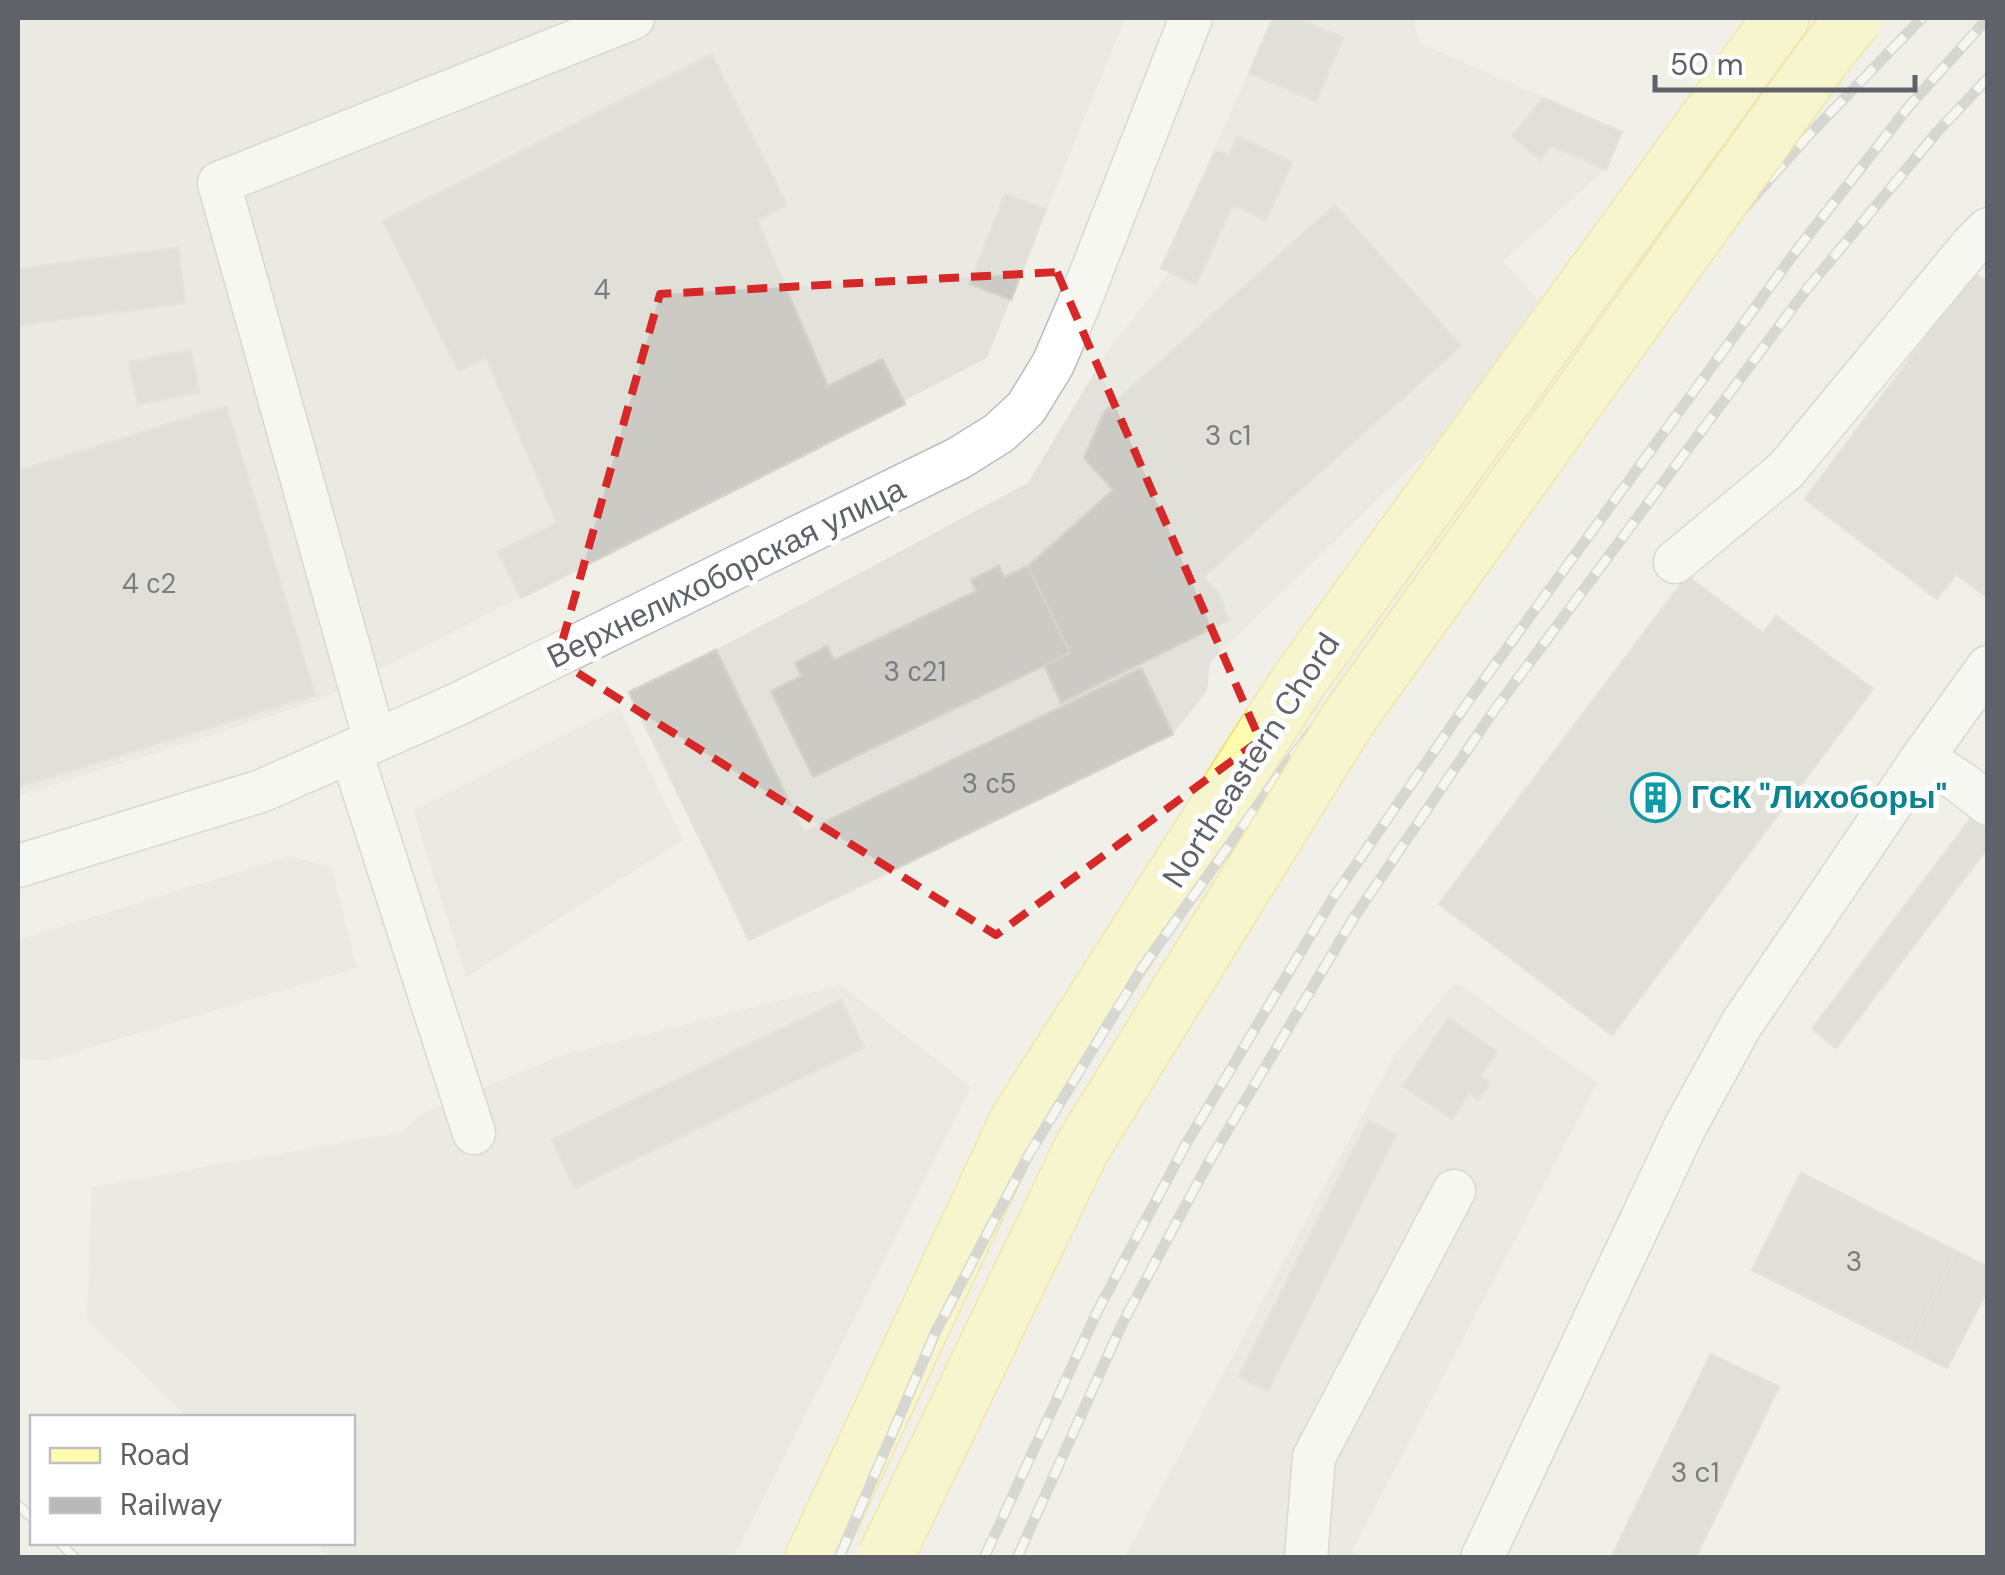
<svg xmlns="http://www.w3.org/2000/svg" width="2005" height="1575" font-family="'DM Sans',sans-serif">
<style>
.industrial{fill:#e3e1dc}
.building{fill:#cccac5;stroke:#d6d2c6;stroke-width:2.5}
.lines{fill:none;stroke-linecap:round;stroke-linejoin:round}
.minor-casing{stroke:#babcc1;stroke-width:45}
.major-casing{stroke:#f2d960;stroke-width:58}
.minor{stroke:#fff;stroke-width:42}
.major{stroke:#fffbaf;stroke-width:55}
.rail-casing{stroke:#b8b9b9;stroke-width:11}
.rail{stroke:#fff;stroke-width:8;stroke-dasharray:22;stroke-linecap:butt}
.major-bridge-casing{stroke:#f2d960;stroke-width:58;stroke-linecap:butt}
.major-bridge{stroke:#fffbaf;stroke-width:55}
.marked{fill:none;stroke:#d62828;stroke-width:8;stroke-dasharray:20 12;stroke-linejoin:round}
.labels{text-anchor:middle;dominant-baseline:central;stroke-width:10;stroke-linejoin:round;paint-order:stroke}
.number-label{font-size:28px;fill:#7a7c7f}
.street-label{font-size:32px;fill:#5f6268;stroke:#fff}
.culture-label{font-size:32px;font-weight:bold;fill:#0d838f;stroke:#fff;text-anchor:start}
</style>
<rect width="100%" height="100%" fill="#f1f0e8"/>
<!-- industrial -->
<path class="industrial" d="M18,18h1107l-138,340 -669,343 -300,95z
M1273,18h140l7,25 202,89 -16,37 -103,92 56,63 -349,338 -3,29 -34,43 -424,206 -120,-248 87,-42 312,-167 79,-131 62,-80 -8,-4z
M619,707l64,133 -217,137 -53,-167z
M291,856l41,12 25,100 -309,92 -30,-2v-118z
M1456,982l141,101 -245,468 8,6 -236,1 272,-505z
M841,985l130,102 -237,470h-405l-15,-14 38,-1v-124l-165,-1 -100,-98 5,-132 310,-55 21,-19 139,-58z"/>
<!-- building -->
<path class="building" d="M1273,18h22l48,20 -27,63 -67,-28z
M712,55l75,150 -30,15 71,166 54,-27 23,45 -384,194 -23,-46 59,-29 -71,-166 -27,14 -76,-150z
M1543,98l79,34 -16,37 -55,-23 -11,14 -28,-24z
M1238,137l54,25 -26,58 -33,-15 -37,79 -35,-16 55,-118 13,6z
M1005,194l41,15 -35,91 -41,-16z
M1335,205l126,141 -258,231 16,17 10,26 -168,83 -17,-38 26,-12 -42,-87 85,-76 -29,-32 20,-46z
M178,248l7,55 -167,22v-56z
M1974,273l14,10v315l-32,-24 -19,25 -132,-100z
M191,350l8,42 -61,12 -9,-42z
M226,406l89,289 -297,92v-316z
M999,566l5,11 24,-11 42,87 -257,124 -42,-86 30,-15 -6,-13 32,-17 7,14 142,-69 -5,-11z
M1687,576l76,57 13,-17 97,73 -261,346 -173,-131z
M716,650l88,182 337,-164 32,66 -424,206 -120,-248z
M1971,818l17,13v16l-152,201 -24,-19z
M841,1000l23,47 -289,141 -23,-48z
M1448,1018l49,34 -17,24 10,7 -12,17 -9,-7 -17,26 -49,-33z
M1368,1120l28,15 -128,256 -29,-15z
M1801,1173l155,78 -48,97 -156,-78z
M1956,1251l32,16v22l-41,79 -39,-20z
M1711,1354l68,33 -84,171h-84z"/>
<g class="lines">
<defs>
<path id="minor" d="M1675,562l111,-92 186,-225 16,-16
M375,741l-156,-558 414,-165
M351,752l123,381
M1923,757l40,27 25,20
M18,866l243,-75 195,-86 503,-247 40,-25 27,-25 27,-44 25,-58 113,-288
M1306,1558l8,-101 140,-266
M1482,1558l203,-431 56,-102 182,-268 65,-90"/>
<path id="major" d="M813,1558l205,-438 280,-438 483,-664"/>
</defs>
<!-- minor casing -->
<use href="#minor" class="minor-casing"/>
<!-- major casing -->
<use href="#major" class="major-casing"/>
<!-- minor -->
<use href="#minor" class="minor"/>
<!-- major -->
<use href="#major" class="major"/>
<defs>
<path id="rail" d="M18,1505l14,13
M59,1542l16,16
M839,1558l97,-227 92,-175 114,-188 147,-207 227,-295 290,-328 116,-120
M984,1558l113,-246 89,-168 147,-246 139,-202 324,-445 114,-146 78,-87
M1017,1558l105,-234 88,-164 143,-241 140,-207 313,-422 132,-159 50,-53"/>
</defs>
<!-- rail casing -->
<use href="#rail" class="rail-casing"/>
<!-- rail -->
<use href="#rail" class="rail"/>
<defs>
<path id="major-bridge" d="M885,1558l197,-410 266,-429 475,-662 31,-39"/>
</defs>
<!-- major-bridge casing -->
<use href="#major-bridge" class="major-bridge-casing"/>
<!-- major-bridge -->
<use href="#major-bridge" class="major-bridge"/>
</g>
<!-- marked area -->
<path d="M0 0H2005V1575H0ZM1057,272l203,468 -264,195 -439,-275 103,-366z" fill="#f1f0e8" fill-opacity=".55" fill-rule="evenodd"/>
<path class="marked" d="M1057,272l203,468 -264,195 -439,-275 103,-366z"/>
<!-- icons -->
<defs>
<symbol id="building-ring" viewBox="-11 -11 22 22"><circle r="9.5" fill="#fff" stroke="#0f9aa8" stroke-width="1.5"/><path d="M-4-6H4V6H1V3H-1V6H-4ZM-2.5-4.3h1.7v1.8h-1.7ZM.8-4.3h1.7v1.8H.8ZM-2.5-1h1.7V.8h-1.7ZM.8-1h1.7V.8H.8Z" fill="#0f9aa8"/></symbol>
</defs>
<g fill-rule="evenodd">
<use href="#building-ring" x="1628" y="770" width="55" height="55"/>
</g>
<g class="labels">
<!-- number labels -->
<g class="number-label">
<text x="602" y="289">4</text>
<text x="1228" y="435">3 с1</text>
<text x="149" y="583">4 с2</text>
<text x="915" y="671">3 с21</text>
<text x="989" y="783">3 с5</text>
<text x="1854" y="1261">3</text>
<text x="1695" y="1472">3 c1</text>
</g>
<!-- street labels -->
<g class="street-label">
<text transform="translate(726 573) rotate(-26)">Верхнелихоборская улица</text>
<text transform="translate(1251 760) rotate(-57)">Northeastern Chord</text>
</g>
<!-- culture labels -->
<g class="culture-label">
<text x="1691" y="797">ГСК "Лихоборы"</text>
</g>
</g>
<!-- border -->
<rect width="2005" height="1575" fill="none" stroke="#5f6268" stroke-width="40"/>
<!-- legend -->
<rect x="30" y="1415" width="325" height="130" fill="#ffffff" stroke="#bfc0c3" stroke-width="2.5"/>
<rect x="50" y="1448" width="50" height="15" fill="#fffbaf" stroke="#bfc0c3" stroke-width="2.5"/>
<text x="120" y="1465" font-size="30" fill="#5f6268">Road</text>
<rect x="50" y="1498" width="50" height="15" fill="#b8b9b9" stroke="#bfc0c3" stroke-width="2.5"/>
<text x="120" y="1515" font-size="30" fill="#5f6268">Railway</text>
<!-- scale -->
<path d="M1655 75v15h260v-15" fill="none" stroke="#5f6268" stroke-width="5"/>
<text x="1670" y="75" font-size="30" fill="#5f6268" stroke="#ffffff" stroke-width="8" paint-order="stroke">50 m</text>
</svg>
